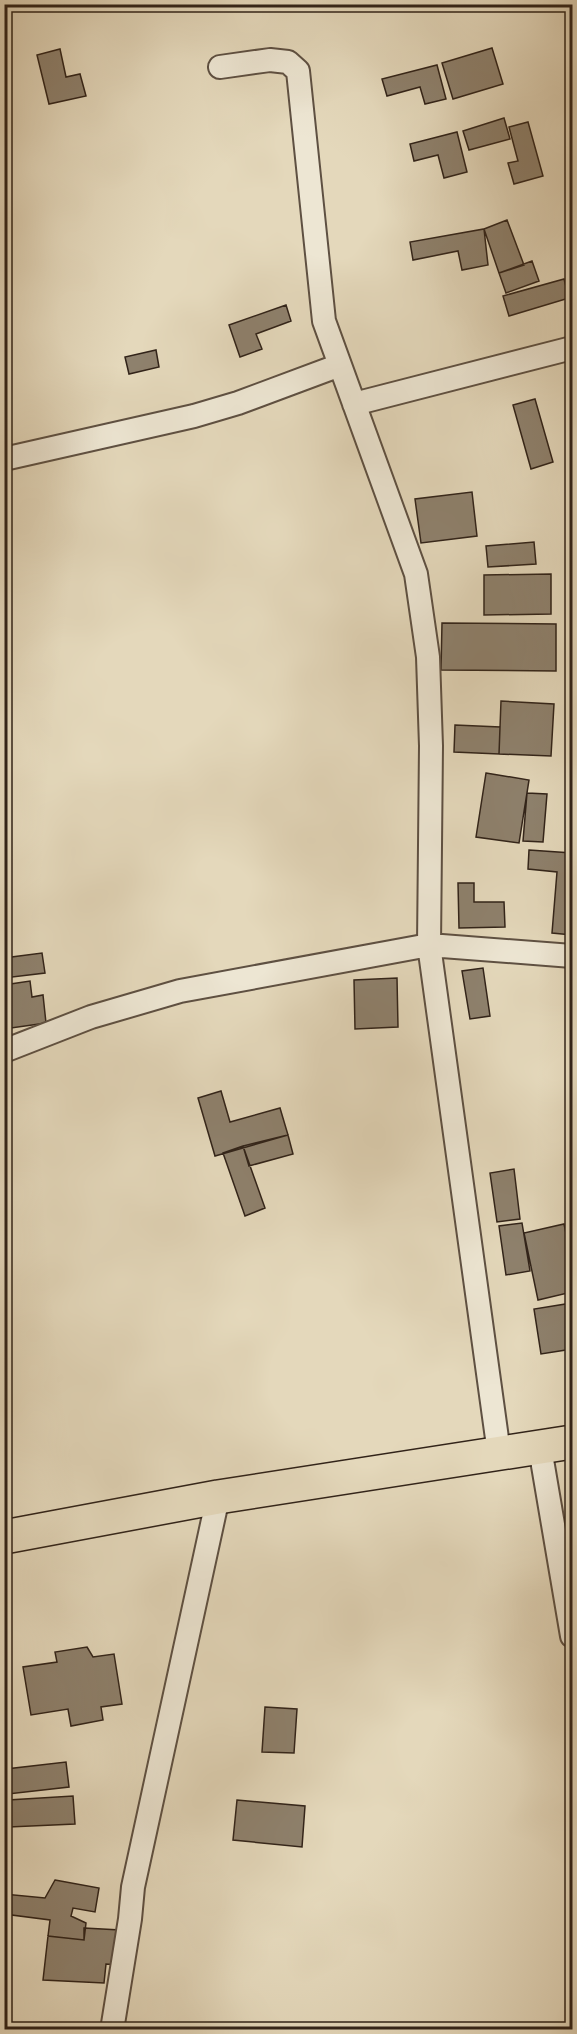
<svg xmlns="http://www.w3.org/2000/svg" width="577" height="2034" font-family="Vollkorn,serif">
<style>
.building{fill:#8e816d;stroke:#312319;stroke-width:1.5}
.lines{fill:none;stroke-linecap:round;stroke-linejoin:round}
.minor-casing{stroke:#5e5042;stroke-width:26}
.primary-casing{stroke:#312319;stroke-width:36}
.minor{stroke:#ede6d3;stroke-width:22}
.primary{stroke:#e4d8bb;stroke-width:33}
</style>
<rect width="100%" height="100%" fill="#e4d8bb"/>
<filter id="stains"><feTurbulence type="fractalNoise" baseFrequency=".00333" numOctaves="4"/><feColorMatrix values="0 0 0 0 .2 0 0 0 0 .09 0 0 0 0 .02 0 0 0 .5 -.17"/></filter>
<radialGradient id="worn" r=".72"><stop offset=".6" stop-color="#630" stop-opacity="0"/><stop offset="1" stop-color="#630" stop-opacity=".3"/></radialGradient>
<!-- building -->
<path class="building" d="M492,48l11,36 -50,15 -11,-36z
M60,49l6,28 14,-3 6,22 -37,8 -12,-49z
M437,65l9,34 -21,5 -5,-17 -33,9 -5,-17z
M504,118l6,21 -41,11 -6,-19z
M528,122l15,54 -29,8 -6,-21 10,-2 -9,-34z
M457,132l10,40 -23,6 -6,-23 -24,6 -4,-17z
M507,220l17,45 -25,8 -15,-44z
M484,229l4,36 -26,5 -4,-19 -45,9 -3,-18z
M532,261l7,20 -33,12 -7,-20z
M564,279l5,19 -60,18 -6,-20z
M286,305l5,16 -35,13 6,15 -22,8 -11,-32z
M156,350l3,17 -30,7 -4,-17z
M535,399l18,63 -22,7 -18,-64z
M472,492l5,44 -56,7 -6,-44z
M534,542l2,22 -48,3 -2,-21z
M551,574v40l-67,1v-40z
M442,623l114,1v47l-115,-1z
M501,701l53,3 -3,52 -52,-2z
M455,725l45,2 -1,27 -45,-2z
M486,773l43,7 -10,63 -43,-6z
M527,793l20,1 -4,48 -20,-1z
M529,850l43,3v82l-20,-2 5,-61 -29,-3z
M458,883h16v19h30l1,25 -46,1z
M42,953l3,20 -41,5v-20z
M483,968l7,48 -20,3 -8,-48z
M397,978l1,49 -43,2 -1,-49z
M30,981l2,16 11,-2 3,28 -42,6v-44z
M221,1091l9,31 50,-14 8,27 -73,21 -17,-58z
M288,1135l5,19 -44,12 -6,-20z
M243,1146l22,62 -20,8 -22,-63z
M514,1169l6,50 -23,3 -7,-49z
M522,1223l8,48 -24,4 -7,-49z
M564,1224l8,38v30l-34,8 -14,-67z
M572,1303v46l-31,5 -7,-45z
M87,1647l6,10 21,-3 8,50 -21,3 2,13 -32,6 -3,-17 -37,6 -8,-48 34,-5 -2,-10z
M265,1707l32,2 -3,44 -32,-1z
M66,1762l3,25 -61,7 -2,-25z
M73,1796l2,28 -66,3 -1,-27z
M237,1800l68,6 -3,41 -69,-7z
M55,1880l44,8 -4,24 -22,-4 -2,8 15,7 -2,17 -36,-4 2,-16 -46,-6v-20l41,4z
M4,1920l6,1 -6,42z
M84,1928l36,2 -1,35 -13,-1 -2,19 -61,-3 5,-44 36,4z"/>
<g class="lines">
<defs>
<path id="minor" d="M220,67l50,-7 18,2 10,9 26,250 92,253 12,83 3,89 -2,199 70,508
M354,404l218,-56
M4,459l190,-43 44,-13 102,-38
M4,1051l87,-34 89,-26 249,-46 143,11
M540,1448l32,188
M112,2030l18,-111 3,-32 85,-390"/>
<path id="primary" d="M4,1537l214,-40 354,-55"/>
</defs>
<!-- minor casing -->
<use href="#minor" class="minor-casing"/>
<!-- primary casing -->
<use href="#primary" class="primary-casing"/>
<!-- minor -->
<use href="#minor" class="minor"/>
<!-- primary -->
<use href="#primary" class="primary"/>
</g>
<!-- margin -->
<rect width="577" height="2034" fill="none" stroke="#e4d8bb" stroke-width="24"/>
<rect x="6" y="6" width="565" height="2022" fill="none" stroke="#312319" stroke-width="3"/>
<rect x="12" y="12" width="553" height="2010" fill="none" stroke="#312319" stroke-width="1.5"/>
<rect width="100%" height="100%" filter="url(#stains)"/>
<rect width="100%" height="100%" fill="url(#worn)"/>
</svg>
